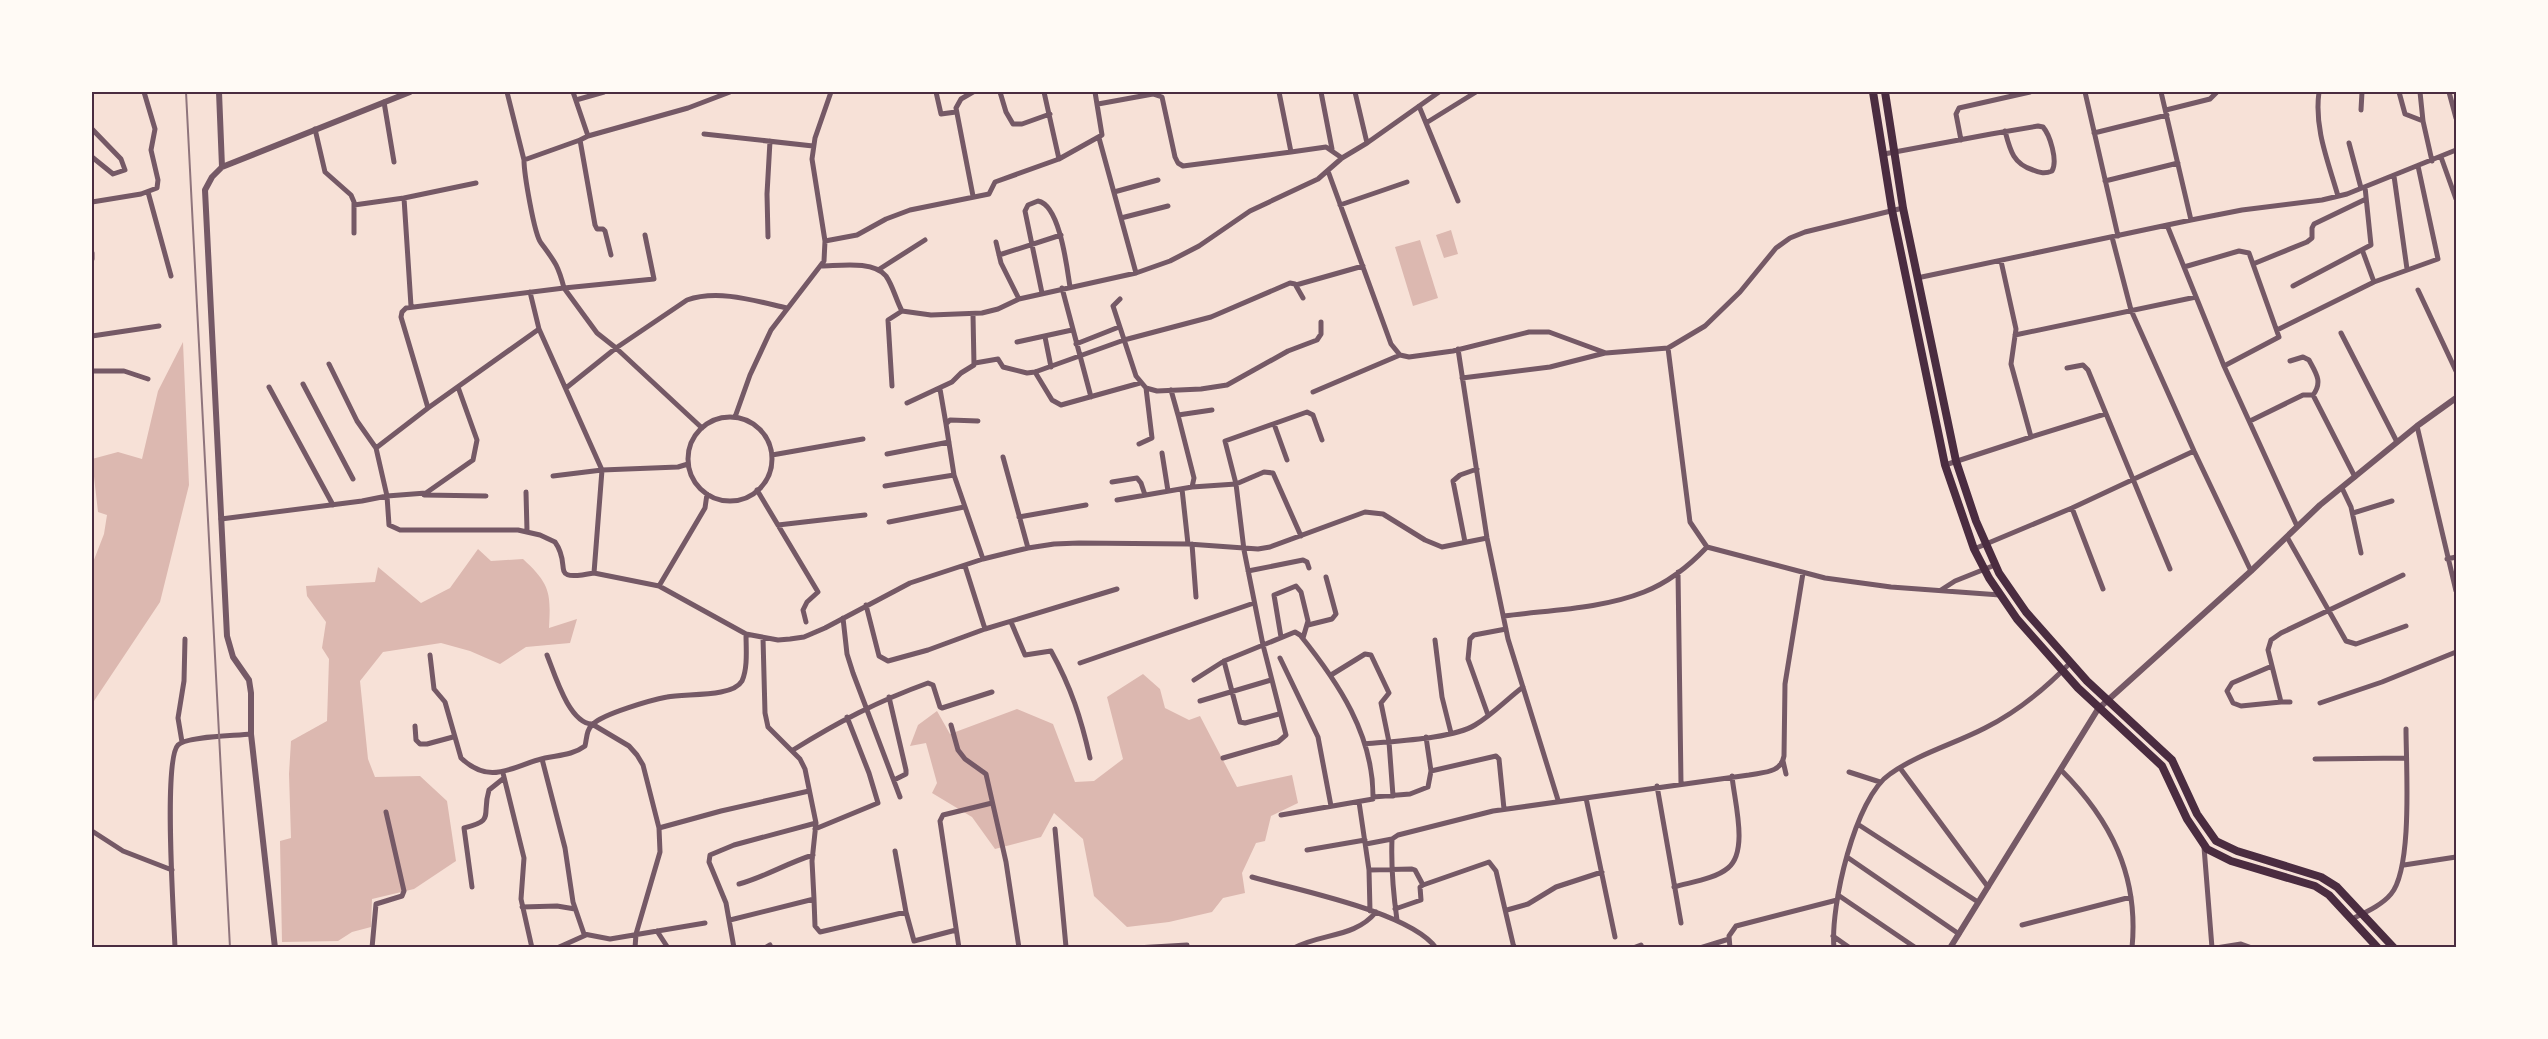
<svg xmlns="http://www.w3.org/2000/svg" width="2548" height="1039" font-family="Signika,sans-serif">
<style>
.water{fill:#dcb8b0}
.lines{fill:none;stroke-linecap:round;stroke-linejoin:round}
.minor{stroke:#755966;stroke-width:5}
.tertiary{stroke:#755966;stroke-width:6}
.primary{stroke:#4a2c40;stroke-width:8}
.rail{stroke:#8f747c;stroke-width:2}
.neatline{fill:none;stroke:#4a2c40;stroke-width:2}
</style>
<rect width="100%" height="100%" fill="#f7e1d7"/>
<!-- water -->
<path class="water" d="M1451,230l7,24 -14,4 -8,-23z
M1420,240l18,58 -25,8 -18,-59z
M183,342l6,143 -29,117 -68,102v-139l12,-31 3,-19 -9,-3 -6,-53 26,-7 24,7 16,-68z
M478,549l13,12 32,-2c27,25 28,33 26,69l28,-9 -7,24 -44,4 -26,17 -30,-13 -29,-8 -58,9 -23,29 8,78 7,18 45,-1 27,25 9,60 -42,28 -42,10 -1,28 -19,5 -14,9 -56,1 -2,-101 11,-3 -2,-64 2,-33 36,-20 2,-62 -7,-11 4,-26 -19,-26 -1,-10 69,-4 3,-15 43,36 29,-15z
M1143,674l17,15 5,19 24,12 11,-4 37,71 55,-12 6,28 -27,13 -6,25 -9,2 -14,30 3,20 -22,5 -11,14 -43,10 -42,5 -33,-31 -11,-57 -29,-26 -13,24 -46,12 -23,-32 -40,-24 5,-10 -11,-40 -16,3 8,-21 19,-14 13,23 67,-25 36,15 22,58 19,-1 29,-22 -16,-62z"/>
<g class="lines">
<!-- minor -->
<path class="minor" d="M507,92l17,68 56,-20
M573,92l15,44 -8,4 15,85 2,4h6l2,2 6,24
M936,92l5,22 15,-2
M1000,92l6,20 7,12h9l28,-10
M1044,92l15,67 43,-24 -7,-43
M1279,92l12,60 35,-5 16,11
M1321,92l11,57
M1355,92l12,51
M2085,92l33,144
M2161,92l30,128
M2319,92c-5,36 9,69 19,104
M2399,92l6,22 18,7
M2420,92l3,29 9,40
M2449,92l7,26
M576,100l28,-8
M384,102l10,60
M1098,104l55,-10 9,3 13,60 3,6 5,3 108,-14
M1419,106l39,95
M2166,110l44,-11 7,-7
M2361,110l1,-18
M1426,123l50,-31
M92,129l29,30 4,11 -12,4 -21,-17
M315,129l10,43 26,23 3,7v31
M2094,133l73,-18
M704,134l109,12
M588,136l100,-28 42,-16
M1099,138l37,135
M1961,140l-5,-26 3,-6 71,-16
M2349,143l12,45
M1884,154l107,-20 47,-8 5,1c7,8 15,34 9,44 -7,3 -12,2 -19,-1 -20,-6 -23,-20 -28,-39
M2441,157l15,42
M524,160c0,13 10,74 17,83 14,19 17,22 23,45l90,-9 -9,-44
M1328,171l63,173 9,11 9,2 44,-6 76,-19h20l57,21 62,-5 37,-22 35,-34 36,-44 14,-10 15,-6 98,-24
M2394,176l13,93
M2105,181l73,-18
M148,192l23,84
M1114,192l44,-12
M973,196l-17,-88 5,-9 12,-7
M92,202l49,-8 16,-6 1,-8 -7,-30 4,-21 -11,-37
M354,205l50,-7
M1340,205l67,-23
M1121,218l47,-12
M2167,225l57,141 73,160
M768,237l-1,-43 3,-53
M2112,237l19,73 63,141 57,120
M825,241l32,-6 29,-16 24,-9 79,-16 6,-12 64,-23
M996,242l5,21 18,36
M2363,252l11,30
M92,253v6
M999,255l62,-20
M2001,261l15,68 -5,35 20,73 74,-23
M2253,264l54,-22 5,-4v-10l2,-4 52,-25
M821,266c17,0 52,-6 65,10 7,10 10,24 16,35l29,4 51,-2 16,-4 21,-10 117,-26 34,-12 29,-15 51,-35 68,-32 24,-21 25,-15 72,-51
M2184,267l55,-16 10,2 30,84 -55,29
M878,270l47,-30
M1917,278l274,-58 51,-10 80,-10 25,-6 109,-44
M1296,285l67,-19
M2293,286l78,-41 -6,-58
M1062,288l29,109
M2418,290l38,81
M530,292l9,37 63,141 76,-3 10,-3
M1042,293l-17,-82 3,-6 10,-4c22,4 29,67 32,86
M1120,299l-7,7 23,70 10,12 11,3 44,-2 26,-4 61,-34 29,-11 4,-6v-12
M411,306l-7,-108 72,-15
M2277,330l97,-48 64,-23 -20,-93
M2341,333l56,109
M2015,335l181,-38
M92,336l67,-10
M1045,337l6,30
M1017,342l55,-12
M1076,344l43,-17
M1668,348l22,174 17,25
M1458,349l29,189 21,101 50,161
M2290,361l13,-4 6,3c7,13 14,22 4,35
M975,363l23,-4 5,8 24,6 8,-1 89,-32 87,-23 79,-34 5,1 8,14
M329,364l28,57 19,27
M2067,368l16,-3 5,5 82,199
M92,371h32l24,8
M1035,372l17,28 9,5 79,-22
M1462,378l88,-11 55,-14
M303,384l50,95
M892,386l-4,-66 14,-9
M269,387l64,118
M458,387l19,53 -4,20 -47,33 -39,3 2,29 11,5h118l22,5 15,7c18,25 -8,40 39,31
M566,388l50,-40 71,-48c31,-11 69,1 100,8
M940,389l6,35
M1171,390l7,25
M1313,392l87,-37
M907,403l45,-21 9,-9 13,-8 -1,-50
M428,408l-27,-91 1,-5 4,-4 158,-20 33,45 19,15 86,80
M735,417l15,-42 21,-45 53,-69 1,-20 -13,-82 3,-21 16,-46
M688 459a42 42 0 1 1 84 0a42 42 0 1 1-84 0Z
M978,421l-28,-1 -4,4 8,51 29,84
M2250,421l53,-26h10l42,82
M1274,424l13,36
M2417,426l39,165
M1139,444l13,-6 -6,-50
M1162,453l6,38
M887,454l62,-12
M772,455l91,-16
M1003,457l25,91
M1945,465l86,-28
M553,476l49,-6 -8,103 65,13 87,48 32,6 12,-1 14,-2 21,-9 85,-45 73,-24 45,-11 26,-4 25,-1 109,1 70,5 12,-2 95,-35 18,2 42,26 17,7 45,-9
M1112,482l25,-4 4,5 4,12
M885,486l69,-11
M1192,487l44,-3 28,-12 9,1 28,63
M2342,488l9,19 10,46
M1182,489l6,55
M757,490l61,102 -11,10 -4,8 3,12
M526,492l1,39
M424,495l62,1
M1117,500l75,-13 2,-9 -16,-63 34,-5
M2072,508l31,81
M2353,513l39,-12
M1019,517l67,-12
M221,519l141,-18 25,-5 -11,-48 52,-40 111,-79
M889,522l75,-15
M778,525l87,-10
M2287,537l59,104 10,3 50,-18
M1465,542l-12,-61 7,-6 17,-6
M1192,544l4,53
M1974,549l98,-41 122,-57
M2447,559l9,-2
M965,566l20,63
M1248,571l55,-11 4,2 2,6
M1678,572l3,212
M659,586l46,-78 2,-14
M1941,590l14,-9 40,-16
M866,605l13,51 9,5 40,-11 57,-21 132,-40
M1504,616c45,-6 97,-7 140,-24 23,-9 46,-27 63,-45l118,31 66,9 109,8
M843,618l4,36 6,19 47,124
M1011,622l14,33 26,-4c20,36 30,67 39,107
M1308,625l24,-6 4,-5 -10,-37
M1281,637l-7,-42 22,-9 5,6 7,29 -5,17
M1435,640l7,57 9,36
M430,655l4,34 11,13 16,56c31,29 52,7 84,0 14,-3 28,-3 40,-12 2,-8 1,-16 8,-22 10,-10 58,-24 74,-27 18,-4 65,1 75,-16 6,-13 4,-33 4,-47
M547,655c8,20 22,68 45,69l37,22 8,9 6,10 16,63 1,24 -24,82 -1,14
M1280,658l38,79 13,69
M1224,661l16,61 5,1 34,-9
M1080,663l174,-60
M2272,666l-40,17 -5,8 6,12 8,3 40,-4
M1331,675l34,-21 6,1 18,38 -8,10 8,39 4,54
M1194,680l30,-19 71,-29 5,3c38,47 74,100 73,164l-92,16
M889,697l17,73v4l-12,6
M1200,701l71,-21
M2290,702h-9l-13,-52 3,-10 10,-7 122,-58
M2320,703l62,-21 74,-30
M1488,715l-20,-56 2,-20 4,-4 32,-6
M951,725l7,25 7,9 21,15 20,88 13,86
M415,726l1,14 4,4h7l26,-7
M182,742l-4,-24 6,-37 1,-42
M1365,744c29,-3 87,-5 110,-19 17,-10 32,-26 48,-38
M793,750c45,-28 85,-49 135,-67l5,2 7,22 2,1 50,-16
M1223,758l55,-16 8,-7 -23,-90 -19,-95 -8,-66 -11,-43 82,-29 6,3 9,25
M542,759l23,89 8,54 11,32 26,5 95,-16
M2315,759l91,-1
M1783,761l3,13
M1900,768l88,119
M2061,770c50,50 78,106 71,178
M1431,771l65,-15 3,3 5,50
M1849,772l31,10
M503,773l21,85 -3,41 11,49
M1657,786l24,137
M1373,797l37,-3 18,-7 3,-16 -5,-34
M1586,798l29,139
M1359,802l10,68 1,41
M1859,825l119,77
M659,828l62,-17 88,-20
M815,829l63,-26 -9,-30 -22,-56
M1055,829l11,118 6,1
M92,831l31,20 49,19
M1366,844l26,-5
M2204,847l8,101
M1307,850l58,-10
M895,851l11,61 8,29 42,-11
M1847,857l112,77
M2404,865l52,-8
M1369,870l43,-1 3,1 8,15
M1252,877c45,13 158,35 184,71
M739,884c26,-7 48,-21 74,-29
M472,887l-8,-59c32,-8 17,-12 25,-38l15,-12
M1674,887c17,-5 41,-8 54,-19 21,-17 6,-68 4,-92
M1838,895l78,53
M814,899l1,27 5,6 86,-20
M522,907l35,-1 18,3
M1395,909l26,-9 -1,-13 3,-2 66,-23 7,9 18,77
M1507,910l21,-6 28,-17 46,-15
M2352,919c14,-7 30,-14 39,-25 22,-26 15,-129 15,-165
M730,920l84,-21 -2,-38 4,-38 -11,-54 -5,-10 -32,-32 -3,-14 -2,-75
M1397,920c-4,-28 -6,-54 -5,-81l6,-4 95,-24 256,-36c15,-3 32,-2 35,-19l1,-72 18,-111
M2022,925l109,-28
M657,931l11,17
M1833,936l17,12
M175,948c-1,-30 -12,-188 3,-203 9,-9 58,-9 73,-11
M372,948l4,-44 26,-8 2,-5 -18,-79
M557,948l29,-13
M734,948l-8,-45 -17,-41 1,-7 24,-10 82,-22
M765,948l5,-3
M959,948l-19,-127 3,-6 49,-12
M1136,948l51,-3
M1294,948c27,-15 61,-10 82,-36
M1502,948l12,-2
M1633,948l8,-3
M1700,948l29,-9
M1730,948l-1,-12 7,-10 101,-26
M1834,948c-4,-41 21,-151 56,-174 28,-20 64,-30 95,-46 32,-16 61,-40 86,-66
M2216,948l25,-4 11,4"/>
<!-- tertiary -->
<path class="tertiary" d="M219,92l3,75
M275,948l-24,-214v-41l-2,-13 -16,-23 -6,-21 -22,-446 7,-13 10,-10 188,-75
M1950,948l148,-239 153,-138 69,-66 97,-79 39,-28"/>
<!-- primary -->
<path class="primary" d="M1873,92l19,118 53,255 29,84 15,29 28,41 61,69 84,78 25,53 20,30 24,12 84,25 14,9 49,53
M1885,92l18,116 53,253 20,60 23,52 27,39 61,69 85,79 25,54 19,27 21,10 84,26 16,10 57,61"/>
<!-- rail -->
<path class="rail" d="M186,92l44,856"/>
</g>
<!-- border -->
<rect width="2548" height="1039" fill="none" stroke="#fffaf5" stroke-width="186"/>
<rect x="93" y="93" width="2362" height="853" class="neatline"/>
</svg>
